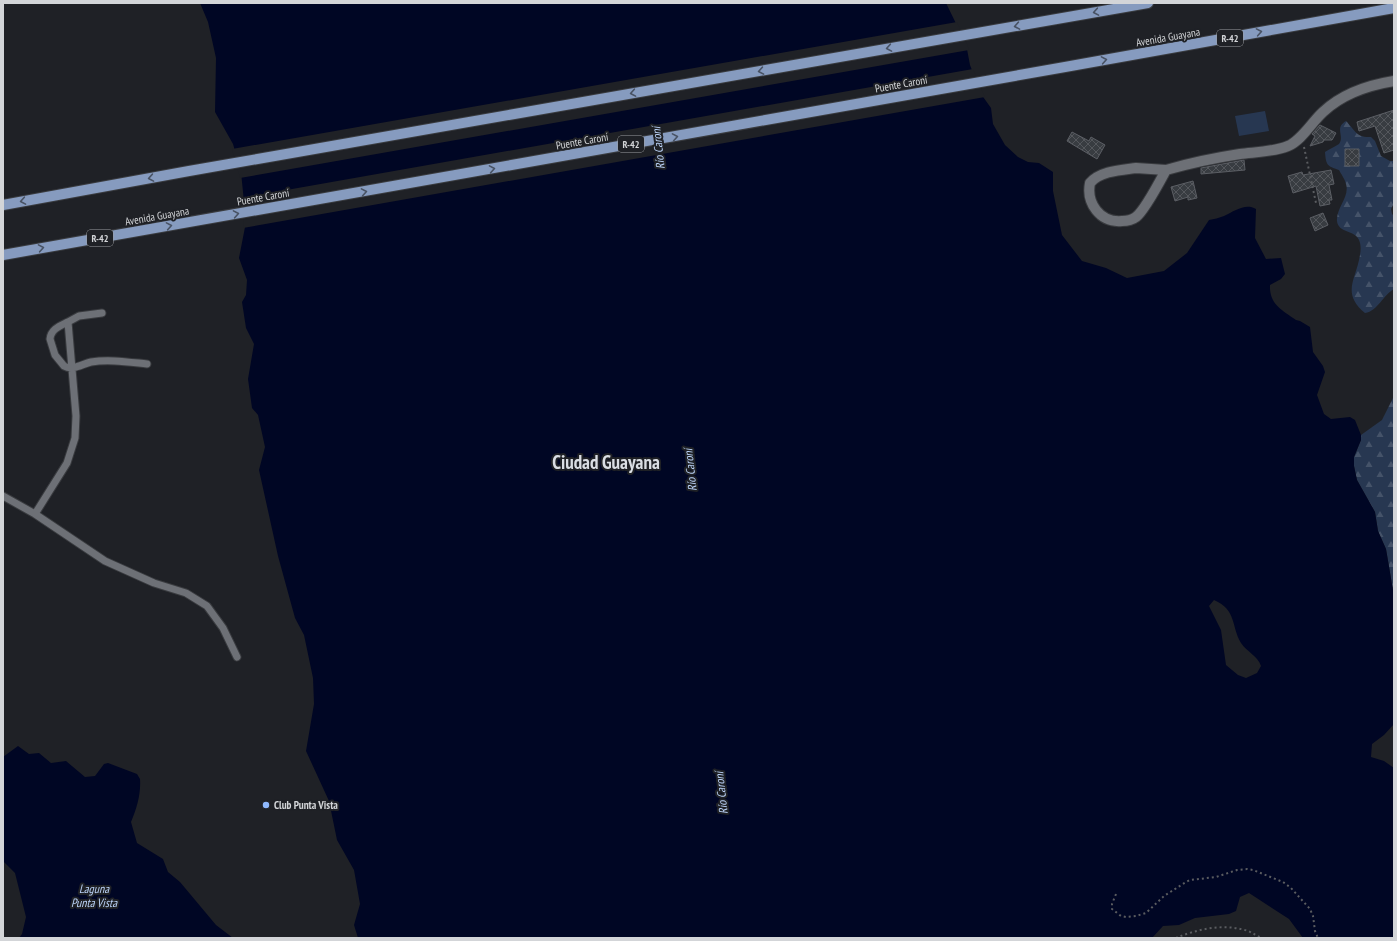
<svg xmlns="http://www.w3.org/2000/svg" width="1397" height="941" font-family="'PT Sans Narrow',sans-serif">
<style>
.grass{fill:#273751}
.forest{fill:url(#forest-firs)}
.water{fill:#000624;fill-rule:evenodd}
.pier{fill:#1f2126}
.building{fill:url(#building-cross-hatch);stroke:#5b5e64}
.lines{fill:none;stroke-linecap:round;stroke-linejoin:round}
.lane-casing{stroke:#393b3f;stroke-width:9}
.street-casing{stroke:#393b3f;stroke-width:12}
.primary-casing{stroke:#393b3f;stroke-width:12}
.path{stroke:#5a5c60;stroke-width:2;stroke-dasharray:2 3;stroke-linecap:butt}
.lane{stroke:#6d7076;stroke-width:7}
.street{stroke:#6d7076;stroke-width:10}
.primary{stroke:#869bbf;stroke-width:10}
.oneway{stroke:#485263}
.poi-dot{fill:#8fb8fd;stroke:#1f2126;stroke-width:1.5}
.labels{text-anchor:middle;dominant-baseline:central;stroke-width:4;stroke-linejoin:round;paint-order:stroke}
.shield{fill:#1f2126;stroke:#9d9fa3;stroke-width:1}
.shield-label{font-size:10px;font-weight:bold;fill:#d3d5d8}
.street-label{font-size:11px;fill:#d3d5d8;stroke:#1f2126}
.poi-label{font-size:11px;font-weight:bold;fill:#d3d5d8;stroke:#1f2126;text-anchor:start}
.water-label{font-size:12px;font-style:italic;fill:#b9d0f5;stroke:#1f2126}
.town-label{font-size:19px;font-weight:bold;fill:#dadee4;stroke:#1f2126}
</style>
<defs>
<pattern id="forest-firs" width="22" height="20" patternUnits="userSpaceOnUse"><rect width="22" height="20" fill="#273751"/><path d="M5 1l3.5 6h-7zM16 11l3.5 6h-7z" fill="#455369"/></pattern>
<pattern id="building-cross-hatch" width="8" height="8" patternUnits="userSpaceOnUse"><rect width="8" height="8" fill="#383c41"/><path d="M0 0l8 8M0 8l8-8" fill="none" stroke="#54575c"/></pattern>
</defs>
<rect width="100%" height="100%" fill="#1f2126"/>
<!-- grass -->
<path class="grass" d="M1265,111l4,20 -30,5 -4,-20z"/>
<!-- forest -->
<path class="forest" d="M1346,121c9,9 10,17 25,16l4,4 6,15 9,5h4v42l-3,6 1,5 2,2v73c-11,6 -16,22 -29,24 -24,-20 -9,-33 -5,-58 1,-5 1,-11 -1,-15 -4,-10 -21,-7 -22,-19 -1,-13 13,-24 9,-37 -1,-5 -5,-10 -7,-14 -12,-4 -13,-5 -14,-18 4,-3 10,-5 14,-8 6,-8 -5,-16 7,-23z
M1394,396v200l-8,-47 -8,-18 -3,-19 -18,-32 -3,-14v-9l7,-17v-5l21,-15z"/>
<!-- water -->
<path class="water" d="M200,3h746l20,41 4,21 11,29 10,14 2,16 12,21 13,12 10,5 11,1 14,9v19l9,44 20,26 24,7 21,10 37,-7 23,-18 22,-33c5,-1 10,-2 15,-4 11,-5 21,-13 32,-7l-1,29 11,21 15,-1 4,16 -4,5 -11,6c-1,19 12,25 26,35l4,1 10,6 3,25 10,14 2,6 -8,23 7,19 7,5 19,-2 5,3 6,15v5l-7,17v9l3,14 18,32 3,19 8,18 8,47v128l-10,11 -12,9 -1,13 13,4 10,7v170h-91l-14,-19 -40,-26 -9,4 -4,14 -7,3 -34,4 -16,7 -16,1 -11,12h-794l-4,-13 6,-21 -6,-34 -17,-30 -8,-39 -23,-50 8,-47 -1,-26 -9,-43 -9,-17 -17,-62 -19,-86 6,-23 -7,-32 -6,-7 -4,-29 6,-35 -8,-16 -4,-26 4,-7 1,-15 -8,-22 7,-36 -5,-50 -8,-28 -18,-32 1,-54 -8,-36zM1214,600c23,10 17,26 27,43 6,9 17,13 20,23l-4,7 -11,5 -8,-3 -12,-10 -5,-35 -12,-24z
M18,746l11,8 10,-1 12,10 15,-2 19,16 10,-1 9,-12 4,-1 29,11 3,5c1,15 -3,29 -9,43l6,21 26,16 5,13 12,10 36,43 17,13h-214l3,-4 4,-17 -11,-44 -12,-12v-104z"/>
<!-- pier -->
<path class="pier" d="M957,22l10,22 2,6 -729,128 -8,-29z
M973,69l10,24 2,4 -742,131 1,-7 -3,-23z"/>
<!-- building -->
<path class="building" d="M1394,110v40l-10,3 -9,-27 -16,5 -2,-9z
M1320,125l16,8 -4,7h-8l-1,2 -13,4 5,-10 -3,-2z
M1072,132l17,9 2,-4 14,8 -8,14 -30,-18z
M1345,149h14v17h-14z
M1244,160l1,10 -44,4v-6z
M1331,170l3,14 -5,1 3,15h-3l1,4 -10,2 -4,-20 -23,7 -5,-17 14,-4 1,3z
M1193,181l4,17 -9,2v-3l-13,4 -4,-14z
M1323,213l5,12 -13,6 -5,-13z"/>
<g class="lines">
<defs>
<path id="lane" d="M68,322c-8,4 -17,7 -18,17l5,16 9,11c9,5 18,-2 27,-4 18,-3 37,0 56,2
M3,496l32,18 70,47 49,22 32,10 21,13 16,22 14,29
M35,514l32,-51 8,-25 1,-22 -8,-94 11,-6 23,-3"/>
<path id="street" d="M1136,168l30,2c-6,11 -21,40 -30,47 -4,3 -9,4 -14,4 -22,2 -36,-18 -32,-38 10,-12 31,-13 46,-15z
M1166,170c24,-7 48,-12 74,-16 16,-2 33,-2 48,-8 13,-5 24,-24 35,-34 19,-18 46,-27 71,-31"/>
<path id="primary" d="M3,205l186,-34 959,-168
M3,255l1062,-188 329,-59"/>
</defs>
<!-- lane casing -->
<use href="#lane" class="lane-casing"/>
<!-- street casing -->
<use href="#street" class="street-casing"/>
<!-- primary casing -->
<use href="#primary" class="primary-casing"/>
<!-- path -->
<path class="path" d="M1304,147l12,56
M1116,894l-4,10v5l9,7 5,1 10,-1 10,-3 18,-17 22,-14 4,-2 26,-3 21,-7 10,-1 6,1 30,12 8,6 19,21 3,7 2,15 3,7
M1176,938c21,-9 49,-15 72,-7 5,2 9,5 14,7"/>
<!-- lane -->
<use href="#lane" class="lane"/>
<!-- street -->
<use href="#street" class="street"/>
<!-- primary -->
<use href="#primary" class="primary"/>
</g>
<!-- one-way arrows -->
<defs><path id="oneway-chevron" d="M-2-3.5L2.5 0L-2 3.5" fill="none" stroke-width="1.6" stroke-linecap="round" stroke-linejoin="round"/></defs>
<g class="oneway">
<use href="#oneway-chevron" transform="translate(1096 12) rotate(170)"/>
<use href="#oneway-chevron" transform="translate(1017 26) rotate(170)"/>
<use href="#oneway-chevron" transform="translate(1259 32) rotate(-10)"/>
<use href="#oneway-chevron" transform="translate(889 48) rotate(170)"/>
<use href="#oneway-chevron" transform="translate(1104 60) rotate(-10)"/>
<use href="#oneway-chevron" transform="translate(761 71) rotate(170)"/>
<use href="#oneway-chevron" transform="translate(633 93) rotate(170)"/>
<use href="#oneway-chevron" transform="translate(675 137) rotate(-10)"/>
<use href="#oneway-chevron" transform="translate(492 169) rotate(-10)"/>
<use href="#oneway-chevron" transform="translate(151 178) rotate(170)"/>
<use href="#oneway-chevron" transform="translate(364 192) rotate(-10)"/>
<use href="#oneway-chevron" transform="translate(23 201) rotate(170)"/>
<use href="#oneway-chevron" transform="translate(236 214) rotate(-10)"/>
<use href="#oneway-chevron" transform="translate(169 226) rotate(-10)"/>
<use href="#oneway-chevron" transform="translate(41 248) rotate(-10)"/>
</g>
<!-- markers -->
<circle class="poi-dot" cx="266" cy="805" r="4"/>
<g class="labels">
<!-- shield labels -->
<g class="shield">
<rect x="1217" y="30" width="26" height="16" rx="3"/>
<rect x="618" y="136" width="26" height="16" rx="3"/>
<rect x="87" y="230" width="26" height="16" rx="3"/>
</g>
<g class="shield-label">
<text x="1230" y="38">R-42</text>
<text x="631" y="144">R-42</text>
<text x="100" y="238">R-42</text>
</g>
<!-- street labels -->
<g class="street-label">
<text transform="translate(1168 37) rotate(-10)">Avenida Guayana</text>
<text transform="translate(901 84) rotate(-10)">Puente Caroní</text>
<text transform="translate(582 141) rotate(-10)">Puente Caroní</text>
<text transform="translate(263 197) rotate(-10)">Puente Caroní</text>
<text transform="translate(157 216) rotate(-10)">Avenida Guayana</text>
</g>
<!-- poi labels -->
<g class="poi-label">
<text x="274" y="805">Club Punta Vista</text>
</g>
<!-- water labels -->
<g class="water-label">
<text transform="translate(658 148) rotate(-96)">Río Caroní</text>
<text transform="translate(690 470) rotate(-96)">Río Caroní</text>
<text transform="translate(721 793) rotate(-96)">Río Caroní</text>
<text x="94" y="888">Laguna<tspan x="94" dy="14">Punta Vista</tspan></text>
</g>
<!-- town labels -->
<g class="town-label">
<text x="606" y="462">Ciudad Guayana</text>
</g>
</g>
<!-- border -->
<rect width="1397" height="941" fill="none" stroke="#d3d5d8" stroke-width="8"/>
</svg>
